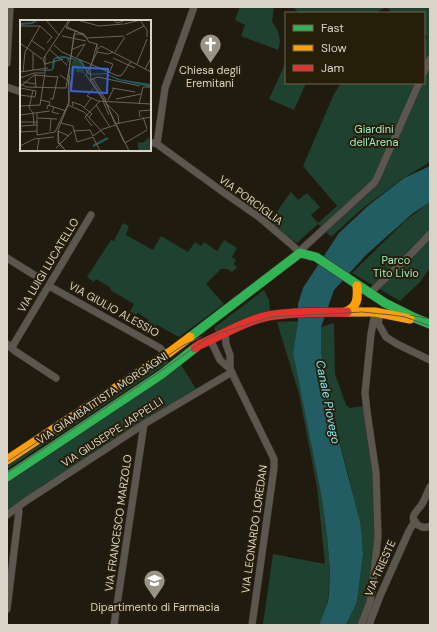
<svg xmlns="http://www.w3.org/2000/svg" width="437" height="632" font-family="'DM Sans',sans-serif">
<style>
.green{fill:#1f412f}
.water{fill:#235d64}
.lines{fill:none;stroke-linecap:round;stroke-linejoin:round}
.street-casing{stroke:#37342c;stroke-width:8}
.fast-casing{stroke:#37342c;stroke-width:10}
.slow-casing{stroke:#37342c;stroke-width:10}
.jam-casing{stroke:#37342c;stroke-width:10}
.street{stroke:#5b564e;stroke-width:7}
.fast{stroke:#30b455;stroke-width:9}
.slow{stroke:#ff9f0a;stroke-width:9}
.jam{stroke:#e5322d;stroke-width:9}
.tram{stroke:#5c5750;stroke-width:1}
.labels{text-anchor:middle;dominant-baseline:central;stroke-width:4;stroke-linejoin:round;paint-order:stroke}
.poi-label{font-size:11px;fill:#d9d4c7;stroke:#261e09}
.park-label{font-size:11px;fill:#9eecc3;stroke:#261e09}
.street-label{font-size:11px;fill:#d9d4c7;stroke:#261e09}
.water-label{font-size:12px;font-style:italic;fill:#81e6f2;stroke:#261e09}
.inset-river{fill:none;stroke:#235d64;stroke-width:2}
.inset-road{fill:none;stroke:#6a6559;stroke-width:1}
.view{fill:#3962d5;fill-opacity:0.15;stroke:#3962d5;stroke-width:2}
.inset-edge{fill:none;stroke:#d9d4c7;stroke-width:2}
</style>
<rect width="100%" height="100%" fill="#201b0f"/>
<!-- green -->
<path class="green" d="M240,7h34l-2,15c7,9 10,17 6,28l-37,-14 4,-11 -10,-5z
M293,7h137v155l-28,17 -39,29 -32,29 -13,-13 -21,19 -26,-20 11,-19 9,-12 7,8 9,-7 13,14 -9,8 7,8 19,-17 -34,-40 31,-72 7,-11h83v-39l3,-7 -3,-4v-20h-33l-2,-4 -4,-1 -10,5h-76z
M285,64l1,1v18h20l-12,27 -25,-11z
M430,202v66l-10,14 -20,19 -48,-28 53,-52z
M123,223l6,3 -3,9 27,15 8,-14 27,16 7,-10 6,4 3,-4 13,9 7,-11 13,8 -5,9 4,3 -2,4 3,4 -5,4 -5,-3h-6l-15,15 18,20 -45,33 -22,-12 -3,3 -7,-5 2,-3 -11,-7 -2,2 -6,-4 4,-7 -24,-14 1,-2 -15,-9 -2,3 -7,-5 24,-37 3,1z
M264,290l5,10 1,11 -53,21 -2,-1v-4z
M298,321l-5,32 29,146 5,37 3,35 -2,29 -9,25h-54l-2,-1 10,-70 52,10 -8,-77 -18,-93 -22,-72z
M334,323l1,51 11,31 4,3 13,-2 10,57 2,67 -6,71 -10,24h-13l11,-23 6,-48 -1,-17 -13,-60 -17,-63 -7,-36 -4,-27v-24z
M167,360l1,3 -161,106v-3l115,-75z
M180,363l16,26 -73,44 -116,80v-33z"/>
<!-- water -->
<path class="water" d="M430,166v36l-18,12 -46,41 -32,35 -13,37v24l4,27 7,36 28,108 2,15 1,17 -6,48 -11,23h-27l9,-24 1,-7 1,-23 -3,-35 -5,-37 -29,-146 5,-32v-17l5,-16 36,-55 30,-28 35,-27z"/>
<g class="lines">
<defs>
<path id="street" d="M7,63l3,-56
M424,72l6,-13
M7,87l14,5
M150,142l7,2 66,48 36,25 33,28 8,8
M157,144l8,-56 29,-81
M303,248l71,-65 3,-5 42,-95
M7,258l32,20
M49,286l111,62 6,7
M369,294l43,-41 18,-19
M379,319l-1,4 8,14 11,7 33,16
M225,333l1,11 4,11v14
M210,339l10,21 10,9 44,90v9l-22,157
M7,344l8,7 41,27
M12,347l79,-132
M430,487c-3,6 -5,12 -8,17 -4,7 -15,13 -4,21 4,3 8,3 12,1
M7,515l19,-14 118,-77 88,-52
M7,609l12,-98 -2,-3
M114,625l30,-201
M361,625l9,-23 2,-11 6,-55 -2,-63 -9,-61 -2,-19 6,-59 3,-16
M369,625l11,-29 29,-65 6,-10"/>
<path id="fast" d="M190,337l110,-84 16,4 69,46 30,15 15,6
M7,477l155,-103 33,-26"/>
<path id="slow" d="M345,312c13,-5 13,-14 12,-26
M347,312h28l35,7
M7,460l163,-108 20,-15"/>
<path id="jam" d="M195,348l4,-3c19,-8 46,-24 65,-28 27,-6 56,-4 83,-5"/>
</defs>
<!-- street casing -->
<use href="#street" class="street-casing"/>
<!-- fast casing -->
<use href="#fast" class="fast-casing"/>
<!-- slow casing -->
<use href="#slow" class="slow-casing"/>
<!-- jam casing -->
<use href="#jam" class="jam-casing"/>
<!-- street -->
<use href="#street" class="street"/>
<!-- fast -->
<use href="#fast" class="fast"/>
<!-- slow -->
<use href="#slow" class="slow"/>
<!-- jam -->
<use href="#jam" class="jam"/>
<!-- tram -->
<path class="tram" d="M410,315l20,4
M7,462l177,-117 17,-8
M7,473l154,-102 45,-32 11,-5 54,-17 54,-3 37,-2 30,3 13,2 25,9"/>
</g>
<!-- icons -->
<defs>
<symbol id="church-pin" viewBox="-11 -11 22 30"><path d="M0 17L-7.5 6A9.5 9.5 0 1 1 7.5 6Z" fill="#989387" stroke="#261e09"/><path d="M-1.2-6h2.4v3.5h3.3v2.4h-3.3V6h-2.4V-.1h-3.3v-2.4h3.3Z" fill="#fff"/></symbol>
<symbol id="university-pin" viewBox="-11 -11 22 30"><path d="M0 17L-7.5 6A9.5 9.5 0 1 1 7.5 6Z" fill="#989387" stroke="#261e09"/><path d="M0-5L7-2L0 1L-7-2ZM-4 1L0 2.5L4 1V4Q0 6-4 4Z" fill="#fff"/></symbol>
</defs>
<g fill-rule="evenodd">
<use href="#church-pin" x="198" y="32" width="25" height="34"/>
<use href="#university-pin" x="142" y="568" width="25" height="34"/>
</g>
<g class="labels">
<!-- poi labels -->
<g class="poi-label">
<text x="210" y="70">Chiesa degli<tspan x="210" dy="13">Eremitani</tspan></text>
<text x="155" y="607">Dipartimento di Farmacia</text>
</g>
<!-- park labels -->
<g class="park-label">
<text x="374" y="129">Giardini<tspan x="374" dy="13">dell'Arena</tspan></text>
<text x="396" y="260">Parco<tspan x="396" dy="13">Tito Livio</tspan></text>
</g>
<!-- street labels -->
<g class="street-label">
<text transform="translate(251 200) rotate(36)">VIA PORCIGLIA</text>
<text transform="translate(48 265) rotate(-59)">VIA LUIGI LUCATELLO</text>
<text transform="translate(114 309) rotate(29)">VIA GIULIO ALESSIO</text>
<text transform="translate(102 398) rotate(-34)">VIA GIAMBATTISTA MORGAGNI</text>
<text transform="translate(112 432) rotate(-33)">VIA GIUSEPPE JAPPELLI</text>
<text transform="translate(118 523) rotate(-82)">VIA FRANCESCO MARZOLO</text>
<text transform="translate(254 529) rotate(-82)">VIA LEONARDO LOREDAN</text>
<text transform="translate(380 568) rotate(-66)">VIA TRIESTE</text>
</g>
<!-- water labels -->
<g class="water-label">
<text transform="translate(328 402) rotate(79)">Canale Piovego</text>
</g>
</g>
<!-- overview -->
<g transform="translate(20 20)">
<rect width="131" height="131" fill="#201b0f"/>
<path d="M53,39l6,2 6,12v4l-1,-4 -8,-1 -1,-5 -2,7h-4zM129,117l2,14 -13,-1v-8l5,1z" fill="#1f412f"/>
<path d="M44,36l17,4 9,14 15,-1 14,6 31,5 1,3 -33,-7 -13,-6 -16,1 -11,-15 -8,-1 -5,7 3,-6 -2,-2 -11,1 -1,9 -3,3h-16l-15,7 15,-7 17,-2 1,-10 3,-2z" fill="#235d64"/>
<path class="inset-river" d="M0,4l12,-1 5,-3M73,126l15,-8"/>
<path class="inset-road" d="M26,0l13,15M57,0l22,6M93,0l4,3 9,-3M120,0l7,10v7M104,4l17,-4M0,6h20l12,11 -5,6M79,6l24,-2M55,10l12,8M64,14l5,8 8,2 -7,26 1,10 14,21 24,50M39,15l10,-15M106,15l18,-9M42,16l24,5M67,18l37,-2M11,20l14,10M0,23l22,16M77,24v8l-11,23 18,26M34,25l8,7 56,24 4,-1 9,-14M53,29l12,-5M78,29l3,-3 50,26M30,30l17,15M77,32l11,2 5,-2M95,32l10,-15M25,36v17M57,37l8,-13M93,38l22,10M84,41l9,3 -4,9M25,44l18,-5M117,44l10,-25M25,45l-2,-6 16,-24M125,49l6,-11M13,50v-17M0,52l28,-4M3,52l2,-20 15,-26M15,54l1,13M49,54l2,14M0,58l14,-5h10M73,59l13,21M70,60l8,-3 42,9M3,62l13,2M0,63l6,4 40,1 9,-57 -9,-5M0,67l14,-12 24,2M0,68l16,3 -1,6 -15,-2M92,68l23,4M73,69l-6,7 11,5 53,3M30,79h3l5,-23M96,79l25,-5M20,80l10,2 -1,4M85,80l10,24M88,80l6,-12M83,81l6,14M86,83l12,12 1,9M119,84l4,-17h8M48,85l16,7 21,23M76,85l14,22M0,86l20,-1 5,-32M53,86l-1,-4 9,3 11,9 -3,3M34,87l-2,5 7,2M64,88l7,-10M27,89l1,-4 18,6M13,93l-4,-5 4,-18M13,93l1,12M0,95l30,-4M0,96l1,16M120,97l-1,-6 12,-1M123,97l4,12M18,98l19,1M0,102h18M41,103l12,3 4,16M95,104l36,-7M96,105l8,17M1,106l16,-1M72,106l-7,-9 15,-16M30,111l1,-12M38,111v12l8,8M38,111l11,5M53,111l17,-1 3,6M0,112l17,-1M35,112l14,-30v-21l-9,-6M17,115v-22M17,115l18,-3M73,116l10,-7 13,-4M57,122l16,-5 7,14M105,123l22,-13M0,126l14,-7 20,-2M36,128l16,-16M17,131l2,-12M46,131l-7,-8 -1,-13 11,-27 -1,-25 6,-44h10l-18,-6 4,-8"/>
<path class="view" d="M53,47l35,2 -1,24 -36,-2z"/>
<rect width="131" height="131" class="inset-edge"/>
</g>
<!-- border -->
<rect width="437" height="632" fill="none" stroke="#d9d4c7" stroke-width="16"/>
<!-- legend -->
<rect x="285" y="12" width="140" height="72" fill="#261e09" stroke="#6e6755"/>
<rect x="293" y="25" width="20" height="6" fill="#30b455" stroke="#6e6755"/>
<text x="321" y="32" font-size="12" fill="#d9d4c7">Fast</text>
<rect x="293" y="45" width="20" height="6" fill="#ff9f0a" stroke="#6e6755"/>
<text x="321" y="52" font-size="12" fill="#d9d4c7">Slow</text>
<rect x="293" y="65" width="20" height="6" fill="#e5322d" stroke="#6e6755"/>
<text x="321" y="72" font-size="12" fill="#d9d4c7">Jam</text>
</svg>
